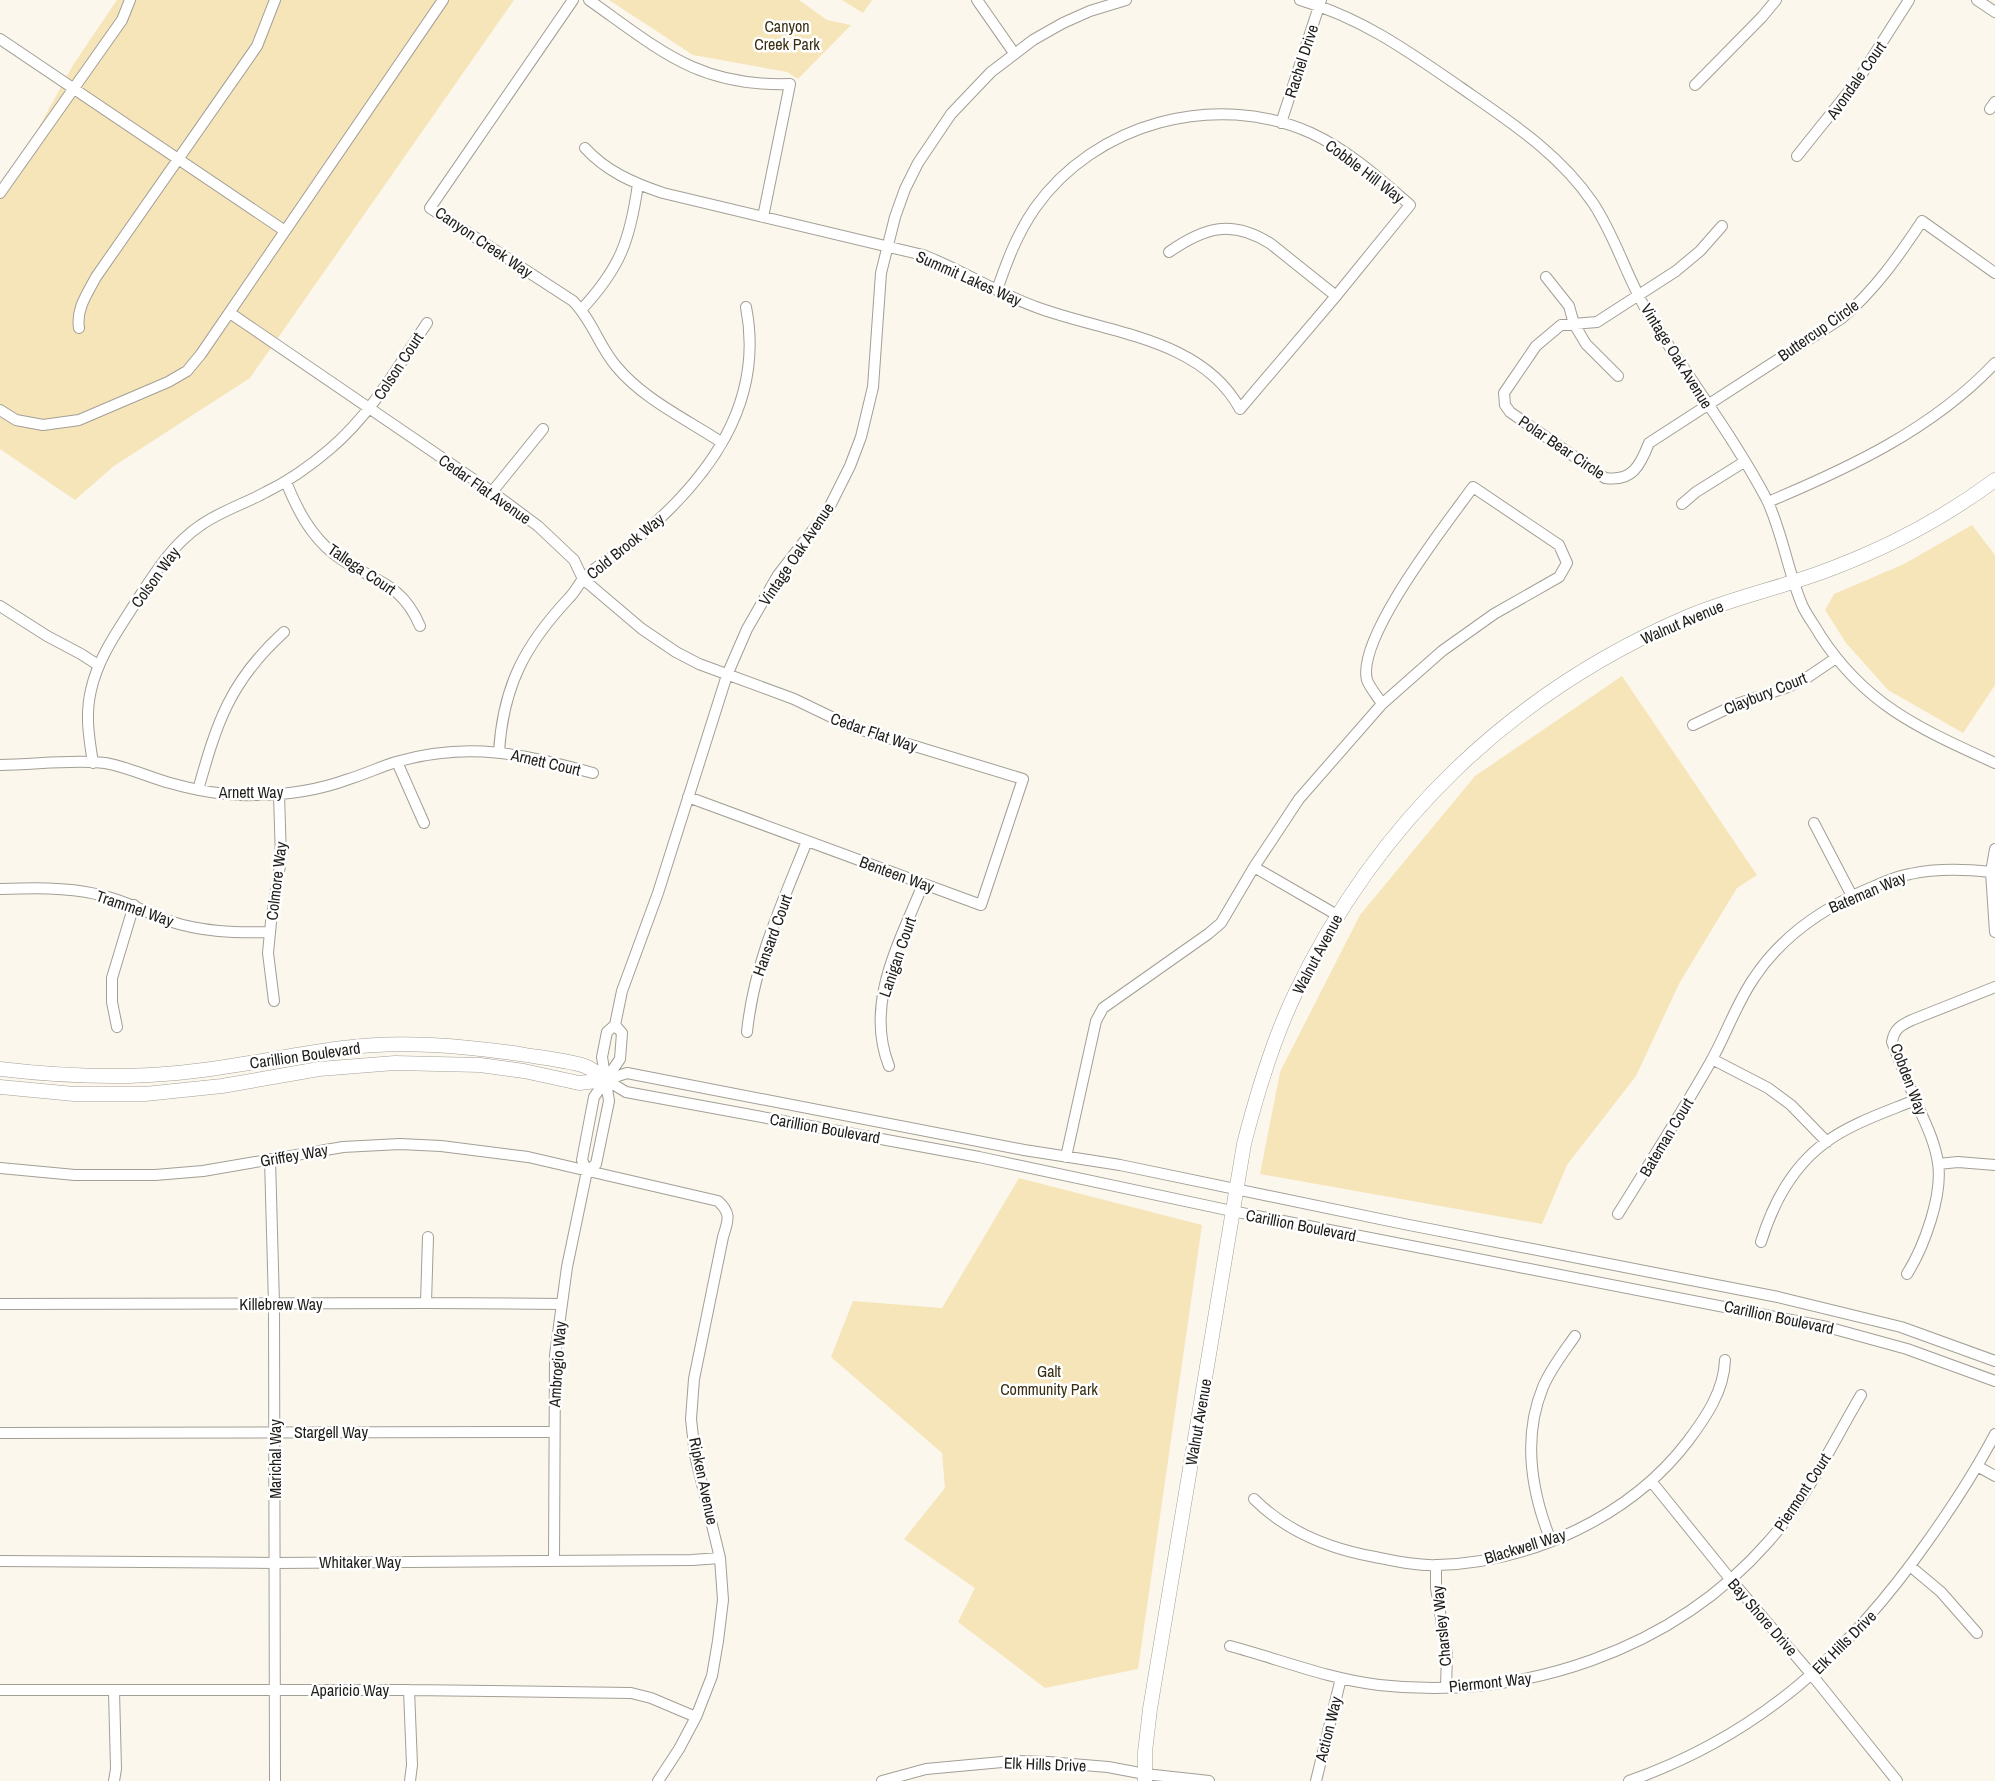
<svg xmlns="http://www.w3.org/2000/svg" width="1995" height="1781" font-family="'Archivo Narrow',sans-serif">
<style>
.green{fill:#f7e5ba}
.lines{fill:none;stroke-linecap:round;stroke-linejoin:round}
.minor-casing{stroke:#a39f96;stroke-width:12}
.tertiary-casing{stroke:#a39f96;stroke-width:15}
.minor{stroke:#fff;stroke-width:10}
.tertiary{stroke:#fff;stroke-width:14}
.labels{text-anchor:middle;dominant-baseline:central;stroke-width:5;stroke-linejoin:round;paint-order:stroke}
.park-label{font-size:16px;fill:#392d10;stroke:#fff}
.street-label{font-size:16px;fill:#1e1d19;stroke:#fff}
</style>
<rect width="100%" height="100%" fill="#fbf7ed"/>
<!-- green -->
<path class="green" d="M117,0h397l-264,378 -136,88 -39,34 -75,-51v-263l28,-39 45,-82z
M609,0h190l28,20 24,5 -53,54 -11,-7 -94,-17z
M842,0h30l-9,13z
M1972,525l23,30v130l-32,48 -75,-43 -42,-47 -21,-33 9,-16 70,-30z
M1622,676l135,199 -20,13 -57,94 -44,94 -69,89 -25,59 -282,-50 20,-102 80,-157 115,-139z
M1019,1178l183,47 -64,444 -93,19 -87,-66 17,-34 -71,-49 41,-51 -3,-35 -111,-96 22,-56 89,7z"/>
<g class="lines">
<defs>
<path id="minor" d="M573,0l-143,208 143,93c19,19 26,45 43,65 27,33 70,53 105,76
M589,0c71,50 109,87 201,84l-27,133
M977,0l37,53
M1300,0c62,18 108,51 160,87 49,34 99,66 133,116 24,36 35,79 58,115 38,61 83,119 116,182 16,34 21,73 36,107 5,10 12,19 17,28 46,71 101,94 175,128
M1977,0l18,12
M0,39l285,192
M1695,85l67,-68 14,-17
M1990,109l5,-7
M1281,123l40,-123
M585,148c21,23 48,35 78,45l260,62c39,15 74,38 113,52 69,26 165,30 204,102l96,-113 74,-91c-31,-27 -62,-55 -99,-72 -96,-43 -216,-10 -276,75 -18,26 -28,53 -38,82
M1797,156l61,-76 51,-80
M0,193l122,-173 8,-20
M1722,226l-22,25 -24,20 -79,51 -36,3 -25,21 -32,47 1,12 5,7 95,66c27,4 35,-12 44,-35l193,-125c33,-28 56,-61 80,-97l73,52
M1169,252c36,-25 63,-33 102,-8l65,52
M1546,277l23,29 5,18 12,20 32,32
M581,310c39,-42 49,-69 57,-126
M230,313l262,179 46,34 36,34 9,19 59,50 34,23 23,12 95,35 58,28 171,52 -42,126 -293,-108
M79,328c-3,-19 8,-34 17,-51l161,-231 18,-46
M0,410l16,10 27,5 36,-5 89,-38 19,-11 14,-17 242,-354
M286,482c11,27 24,53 48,72 35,27 66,25 86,72
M492,492l51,-63
M1768,502c81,-34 165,-73 227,-139
M1682,504l14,-12 48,-30
M0,606l47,30 34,18 17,11
M1693,725l44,-21 51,-17 20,-10 28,-19
M499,752c4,-66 26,-107 70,-154 6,-6 9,-13 14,-19 15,-16 38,-26 55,-41 70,-59 127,-134 108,-231
M397,762l27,61
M93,763c-4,-25 -8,-48 -2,-73 7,-32 26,-58 43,-85 19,-29 37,-60 67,-80 20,-14 43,-21 65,-33 23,-11 44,-26 64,-43 42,-36 67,-81 97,-126
M0,765c34,0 70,-6 105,-2 23,4 43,14 65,20 28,8 57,13 85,12 32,0 64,-5 94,-16 16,-5 31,-12 47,-17 73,-21 127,-8 197,11
M198,790c19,-68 32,-109 86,-158
M1814,823l38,73
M1995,849l-4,23 4,60
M0,889c32,-1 65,-2 96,5 26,5 49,18 73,27 33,11 66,12 100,11
M1337,915l-83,-48 45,-68 83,-95 60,-53 52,-37 65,-37 8,-14 -8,-18 -86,-58c-26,36 -117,151 -106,193 3,8 11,17 15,24
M274,1001l-6,-48 3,-31 10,-63 -2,-65
M117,1027l-5,-25v-24l22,-73
M747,1032c7,-69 35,-128 60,-191
M1712,1059l56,29 23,17 36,37
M889,1066c-25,-63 11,-124 34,-182
M606,1080l20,12 353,65 253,54 595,116 80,22 88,32
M606,1080l21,-7 397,77 96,15 284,59 374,73 123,30 94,34
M1066,1157l30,-136 7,-13 105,-74 13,-11 33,-56
M270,1159l4,145 1,477
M1938,1164l20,-2 37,3
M0,1168l75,7h80l48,-4 140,-24 57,-3 41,2 87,11 190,44c14,13 10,19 5,36l-29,142 -3,40 4,36 25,103 3,42 -5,41 -6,35 -16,41 -17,32 -21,32
M587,1171l9,-7 13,-63 -7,-44 5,-25 8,-7 7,-34 36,-98 69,-218 20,-46 31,-54 49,-63 23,-46 11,-29 12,-50 8,-114 14,-56 10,-28 13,-26 33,-49 40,-42 42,-32 30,-17 27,-12 36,-11
M1618,1214c31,-50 63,-100 92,-151 16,-28 26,-59 44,-85 29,-44 74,-73 121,-92 11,-5 23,-10 35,-12 27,-6 54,-5 81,-2
M1761,1242c12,-39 32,-76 65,-100 26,-19 60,-30 89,-42
M1907,1274c17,-27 36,-79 31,-111 -3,-21 -13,-41 -22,-61 -8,-20 -16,-40 -24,-60 2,-13 9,-17 20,-22l83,-33
M426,1303l2,-66
M0,1304l426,-1 136,1
M0,1433l553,-1
M1977,1466l18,10
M1651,1481l80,99 81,95 85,106
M1254,1499c33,33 76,50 121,58 20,4 42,9 63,8 94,-3 193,-49 250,-124 18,-24 36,-50 37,-81
M1551,1541c-20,-50 -29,-103 -8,-154 8,-19 21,-35 32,-51
M0,1561l275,2 417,-3 28,-2
M554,1561l1,-206 12,-88 20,-96 -5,-11 12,-63 26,-38 2,-26 -7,-8
M1436,1565v23l11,67 -1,32
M1910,1566l31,26 36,41
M1230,1646c49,13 98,33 149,39 143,16 294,-34 390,-144 38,-43 63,-97 92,-146
M0,1690h409l222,3 20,5 45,19
M409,1690l3,75 -2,16
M114,1781l2,-12 -2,-78
M882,1781l44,-12 87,-8 35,1 60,5 37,7 64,7
M1316,1781l25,-103
M1629,1781c132,-46 222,-130 301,-243 24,-34 46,-68 65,-104"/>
<path id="tertiary" d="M0,1069c59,7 117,10 177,4 56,-5 111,-18 166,-25 59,-8 119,-2 177,6 15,3 55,7 67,13 7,3 13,9 19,13
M0,1087l74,7h71l77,-8 97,-17 76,-6 85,2 44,6 55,12 27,-3
M1145,1781v-29l5,-43 94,-565c13,-51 28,-102 51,-150 82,-172 217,-302 392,-377 47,-20 98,-30 146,-49 58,-22 112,-51 162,-88"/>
</defs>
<!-- minor casing -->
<use href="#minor" class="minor-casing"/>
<!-- tertiary casing -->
<use href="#tertiary" class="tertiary-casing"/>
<!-- minor -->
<use href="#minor" class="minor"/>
<!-- tertiary -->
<use href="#tertiary" class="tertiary"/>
</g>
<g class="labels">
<!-- park labels -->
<g class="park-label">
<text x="787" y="26">Canyon<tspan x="787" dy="18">Creek Park</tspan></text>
<text x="1049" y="1371">Galt<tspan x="1049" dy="18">Community Park</tspan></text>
</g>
<!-- street labels -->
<g class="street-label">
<text transform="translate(1301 61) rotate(-72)">Rachel Drive</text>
<text transform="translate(1856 80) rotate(-55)">Avondale Court</text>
<text transform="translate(1365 171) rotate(37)">Cobble Hill Way</text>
<text transform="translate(484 242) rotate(34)">Canyon Creek Way</text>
<text transform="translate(969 278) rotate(24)">Summit Lakes Way</text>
<text transform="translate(1818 330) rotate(-35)">Buttercup Circle</text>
<text transform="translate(1677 356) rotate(58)">Vintage Oak Avenue</text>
<text transform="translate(398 366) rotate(-57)">Colson Court</text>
<text transform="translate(1562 447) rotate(34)">Polar Bear Circle</text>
<text transform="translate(485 489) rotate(35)">Cedar Flat Avenue</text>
<text transform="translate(625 546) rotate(-39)">Cold Brook Way</text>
<text transform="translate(796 554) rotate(-56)">Vintage Oak Avenue</text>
<text transform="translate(362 569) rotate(34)">Tallega Court</text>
<text transform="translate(155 577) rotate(-54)">Colson Way</text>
<text transform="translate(1682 622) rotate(-23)">Walnut Avenue</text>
<text transform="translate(1765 693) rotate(-22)">Claybury Court</text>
<text transform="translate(874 732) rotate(19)">Cedar Flat Way</text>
<text transform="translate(546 762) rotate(13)">Arnett Court</text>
<text x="251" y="792">Arnett Way</text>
<text transform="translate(897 874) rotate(20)">Benteen Way</text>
<text transform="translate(276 881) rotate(-83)">Colmore Way</text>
<text transform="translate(1867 892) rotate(-23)">Bateman Way</text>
<text transform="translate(135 908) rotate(19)">Trammel Way</text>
<text transform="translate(772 935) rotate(-70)">Hansard Court</text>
<text transform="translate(1317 954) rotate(-62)">Walnut Avenue</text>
<text transform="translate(897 957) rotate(-71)">Lanigan Court</text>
<text transform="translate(305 1055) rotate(-8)">Carillion Boulevard</text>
<text transform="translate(1909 1079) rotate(69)">Cobden Way</text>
<text transform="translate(825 1128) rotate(10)">Carillion Boulevard</text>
<text transform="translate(1666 1137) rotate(-59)">Bateman Court</text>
<text transform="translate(294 1155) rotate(-10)">Griffey Way</text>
<text transform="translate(1301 1225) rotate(11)">Carillion Boulevard</text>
<text x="281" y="1304">Killebrew Way</text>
<text transform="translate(1779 1317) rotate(12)">Carillion Boulevard</text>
<text transform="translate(557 1364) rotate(-86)">Ambrogio Way</text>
<text transform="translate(1198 1422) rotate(-80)">Walnut Avenue</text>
<text x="331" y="1432">Stargell Way</text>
<text transform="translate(275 1459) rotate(-90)">Marichal Way</text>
<text transform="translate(704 1481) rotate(78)">Ripken Avenue</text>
<text transform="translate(1802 1492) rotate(-57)">Piermont Court</text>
<text transform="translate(1525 1546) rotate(-17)">Blackwell Way</text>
<text x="360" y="1562">Whitaker Way</text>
<text transform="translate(1763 1617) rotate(49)">Bay Shore Drive</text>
<text transform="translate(1441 1626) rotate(-96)">Charsley Way</text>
<text transform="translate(1844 1642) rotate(-45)">Elk Hills Drive</text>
<text transform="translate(1490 1682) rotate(-6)">Piermont Way</text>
<text x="350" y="1690">Aparicio Way</text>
<text transform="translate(1328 1729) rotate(-76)">Action Way</text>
<text transform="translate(1045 1764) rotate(2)">Elk Hills Drive</text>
</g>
</g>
</svg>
